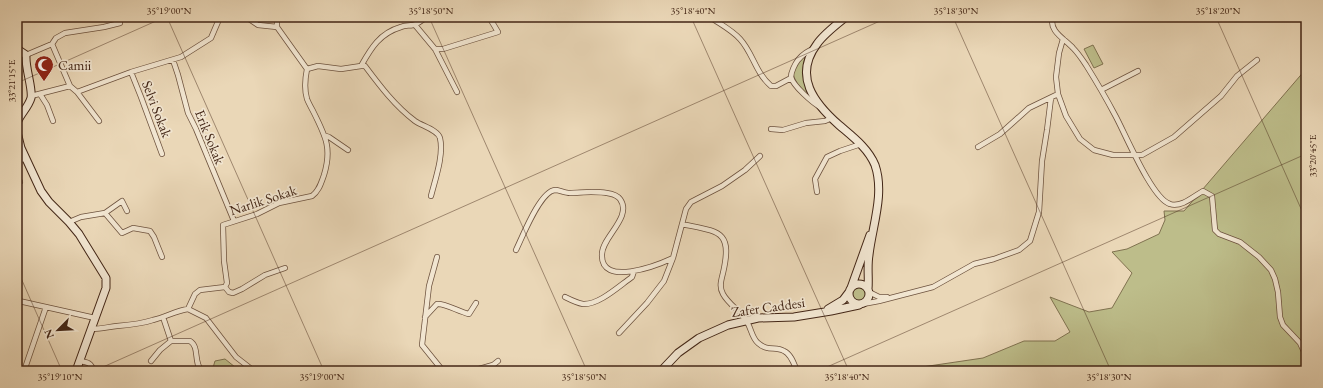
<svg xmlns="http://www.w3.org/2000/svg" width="1323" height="388" font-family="'EB Garamond',serif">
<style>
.green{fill:#bdbd8a;stroke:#807250}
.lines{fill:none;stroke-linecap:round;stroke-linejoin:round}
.street-casing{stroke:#6d523e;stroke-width:6}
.secondary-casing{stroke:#432616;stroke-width:9}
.street{stroke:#f1e5d0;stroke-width:4.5}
.secondary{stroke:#f1e5d0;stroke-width:7}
.ticks{fill:none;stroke:#432616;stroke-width:1;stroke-opacity:0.45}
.labels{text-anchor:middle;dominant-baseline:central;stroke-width:3.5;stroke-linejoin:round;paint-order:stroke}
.poi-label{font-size:14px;fill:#432616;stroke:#f1e5d0;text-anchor:start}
.street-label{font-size:14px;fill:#432616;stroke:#f1e5d0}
.neatline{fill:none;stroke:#432616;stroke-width:1.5}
.ticks-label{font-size:10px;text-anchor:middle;fill:#432616}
</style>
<rect width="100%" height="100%" fill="#ead7b7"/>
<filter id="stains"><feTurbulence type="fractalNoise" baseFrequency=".005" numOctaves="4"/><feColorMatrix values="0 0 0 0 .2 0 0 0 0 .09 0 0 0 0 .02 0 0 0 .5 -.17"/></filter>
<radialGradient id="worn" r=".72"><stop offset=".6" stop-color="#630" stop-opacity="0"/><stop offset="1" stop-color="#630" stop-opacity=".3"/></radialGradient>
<!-- green -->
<path class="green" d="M1093,45l10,19 -9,4 -10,-19z
M807,53c-8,19 -3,27 2,45 -16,-20 -24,-25 -2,-45z
M1306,69v302h-411l88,-13 41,-17h31l15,-9 -20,-35 39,15 23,-4 20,-35 -20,-21 15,-3 32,-15 6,-14 -1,-9h20z
M851 295a8 8 0 1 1 16 0a8 8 0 1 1-16 0Z
M225,359l15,12h-28l3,-10z"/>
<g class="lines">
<defs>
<path id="street" d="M246,17l12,8 19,2 30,42
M710,17c10,7 22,13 30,22 13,14 15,33 31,47h5l15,-8
M1053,17c-5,14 12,22 20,31 5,5 9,11 13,17 10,16 20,33 29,50 10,18 37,84 55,89 11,4 24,-8 33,-13l9,5 3,34 4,4 21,8 19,15 12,13 4,9 3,13 2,25 3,8 17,18 6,13
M415,25l20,24 22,43
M277,27v-8l5,-2
M1063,39l-4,14 -3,24 2,17 8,22 14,23 14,11 19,5h29l32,-18 47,-41 16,-20 20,-16
M52,44l18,42
M435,49h8l55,-17 -9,-15
M814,49c-7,2 -11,5 -16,11 -3,4 -7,12 -7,17 2,9 22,26 29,30
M26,55l26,-11 4,-6 9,-5 39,-6 16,-4
M173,60l5,15 10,38 8,16 38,92
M361,66h4c15,20 30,40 50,55 7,5 23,9 25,17 4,17 -5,42 -9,58
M307,69l11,-3 23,3 20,-3c10,-18 19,-33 40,-39 4,-2 8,-1 12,-2 5,-1 9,-5 14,-8
M131,72l10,25 21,57
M1101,90l37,-19
M77,92l22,29
M40,94l7,11 6,16
M31,96l39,-10 7,6 54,-20 50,-15 30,-19 9,-21
M771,129l12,1 23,-7 19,-2 7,-3
M326,136l3,1 19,13
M978,147l22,-13 29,-26 29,-14
M17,161l9,-3
M17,175l3,7
M817,192l-2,-13 12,-22 13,-6 21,-7
M105,213l17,20 11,-5 17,3 4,6 8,20
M69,222l12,-5 24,-4 17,-12 5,10
M682,224c37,8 51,6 41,49 -2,8 -4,14 0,21 6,11 18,17 24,28 4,6 5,16 11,21 10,9 17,3 26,8 7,3 10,13 13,20
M516,250c6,-12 24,-59 39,-60 4,0 10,3 15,3 7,0 14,-1 21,-1 8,0 24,0 29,7 13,18 -18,38 -18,55 -2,34 56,11 71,4
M437,257l-8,29 -7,59 21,26
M225,287l4,5 4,1 9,-4 23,-14 20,-7
M869,292l10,5h8
M565,297c6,3 12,6 18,7 16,1 36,-18 49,-27l2,-6
M863,304l16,-3 54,-14 41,-23 20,-5 25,-9 11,-9 9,-29 3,-51 5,-31 4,-32
M188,309l18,9 30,39 18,14
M17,311l2,-10 76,17
M163,317l8,24
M425,317l12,-13c8,-1 22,8 32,10l7,-11
M92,329c9,0 16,-2 25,-3 12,-1 24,-2 36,-6 13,-3 22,-9 35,-11l7,-15 5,-4 25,-3 2,-4 -3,-22 -1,-36 34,-11 22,-11 33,-7c7,-5 9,-13 12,-21 8,-26 2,-38 -10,-62 -2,-4 -5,-9 -7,-14 -3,-10 -2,-20 0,-30
M619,333l28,-30 17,-22 9,-23 13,-49 5,-7 31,-16 23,-16 15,-14
M80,361c7,1 12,2 13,10
M151,361l9,-11 11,-9h19c10,6 3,22 12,30
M24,371l22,-64
M472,371l21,-6 5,-4"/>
<path id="secondary" d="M846,17c-10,8 -22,17 -29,27 -24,32 -3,59 22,81 14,12 29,23 36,40 10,29 -3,62 -6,90 -2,11 0,23 -1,34
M17,49l9,6c-1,13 7,34 5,43 -3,10 -11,16 -14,25
M17,132l4,16 20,43 8,11 20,20 10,12 27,44v10l-30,83
M849 294a10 10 0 1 1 20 0a10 10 0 1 1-20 0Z
M851,288l19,-53
M828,309l15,-9 6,-8
M661,371l17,-18 21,-15 29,-13 30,-7 36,-1 37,-6 28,-6"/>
</defs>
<!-- street casing -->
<use href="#street" class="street-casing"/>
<!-- secondary casing -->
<use href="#secondary" class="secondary-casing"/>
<!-- street -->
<use href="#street" class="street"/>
<!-- secondary -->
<use href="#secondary" class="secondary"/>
</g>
<!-- ticks -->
<path class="ticks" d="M167,17l157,354M429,17l158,354M691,17l158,354M953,17l158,354M1216,17l90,203M17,83l148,-66M17,269l45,102M94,371l795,-354M818,371l488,-217"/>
<!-- icons -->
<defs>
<symbol id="mosque-pin" viewBox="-11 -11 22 30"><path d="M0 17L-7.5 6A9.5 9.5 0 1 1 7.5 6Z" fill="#8f2418" stroke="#f1e5d0"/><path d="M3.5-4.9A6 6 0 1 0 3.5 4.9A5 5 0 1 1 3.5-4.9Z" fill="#fff"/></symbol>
</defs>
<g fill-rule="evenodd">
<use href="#mosque-pin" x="33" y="54" width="22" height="30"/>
</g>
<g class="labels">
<!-- poi labels -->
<g class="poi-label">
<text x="58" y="65">Camii</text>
</g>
<!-- street labels -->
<g class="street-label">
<text transform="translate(157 109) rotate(69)">Selvi Sokak</text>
<text transform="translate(210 137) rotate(68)">Erik Sokak</text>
<text transform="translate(263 200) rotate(-18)">Narlik Sokak</text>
<text transform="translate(768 307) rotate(-8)">Zafer Caddesi</text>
</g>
</g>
<!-- margin -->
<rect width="1323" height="388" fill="none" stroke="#ead7b7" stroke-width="44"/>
<!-- north arrow -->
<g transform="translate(58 330) rotate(246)" stroke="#f1e5d0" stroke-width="3" paint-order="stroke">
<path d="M0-3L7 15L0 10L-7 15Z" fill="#432616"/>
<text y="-6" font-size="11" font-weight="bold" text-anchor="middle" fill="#432616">N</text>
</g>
<rect x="22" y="22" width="1279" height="344" class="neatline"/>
<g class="ticks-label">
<text x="169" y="14">35°19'00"N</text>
<text x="431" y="14">35°18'50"N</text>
<text x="693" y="14">35°18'40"N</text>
<text x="956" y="14">35°18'30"N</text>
<text x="1218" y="14">35°18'20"N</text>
<text transform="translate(11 81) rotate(-90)" y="4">33°21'15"E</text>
<text transform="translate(1312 156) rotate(-90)" y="4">33°20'45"E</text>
<text x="60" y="380">35°19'10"N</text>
<text x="322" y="380">35°19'00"N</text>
<text x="584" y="380">35°18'50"N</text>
<text x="847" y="380">35°18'40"N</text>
<text x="1109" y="380">35°18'30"N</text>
</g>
<rect width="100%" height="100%" filter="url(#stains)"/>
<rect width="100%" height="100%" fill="url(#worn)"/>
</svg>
